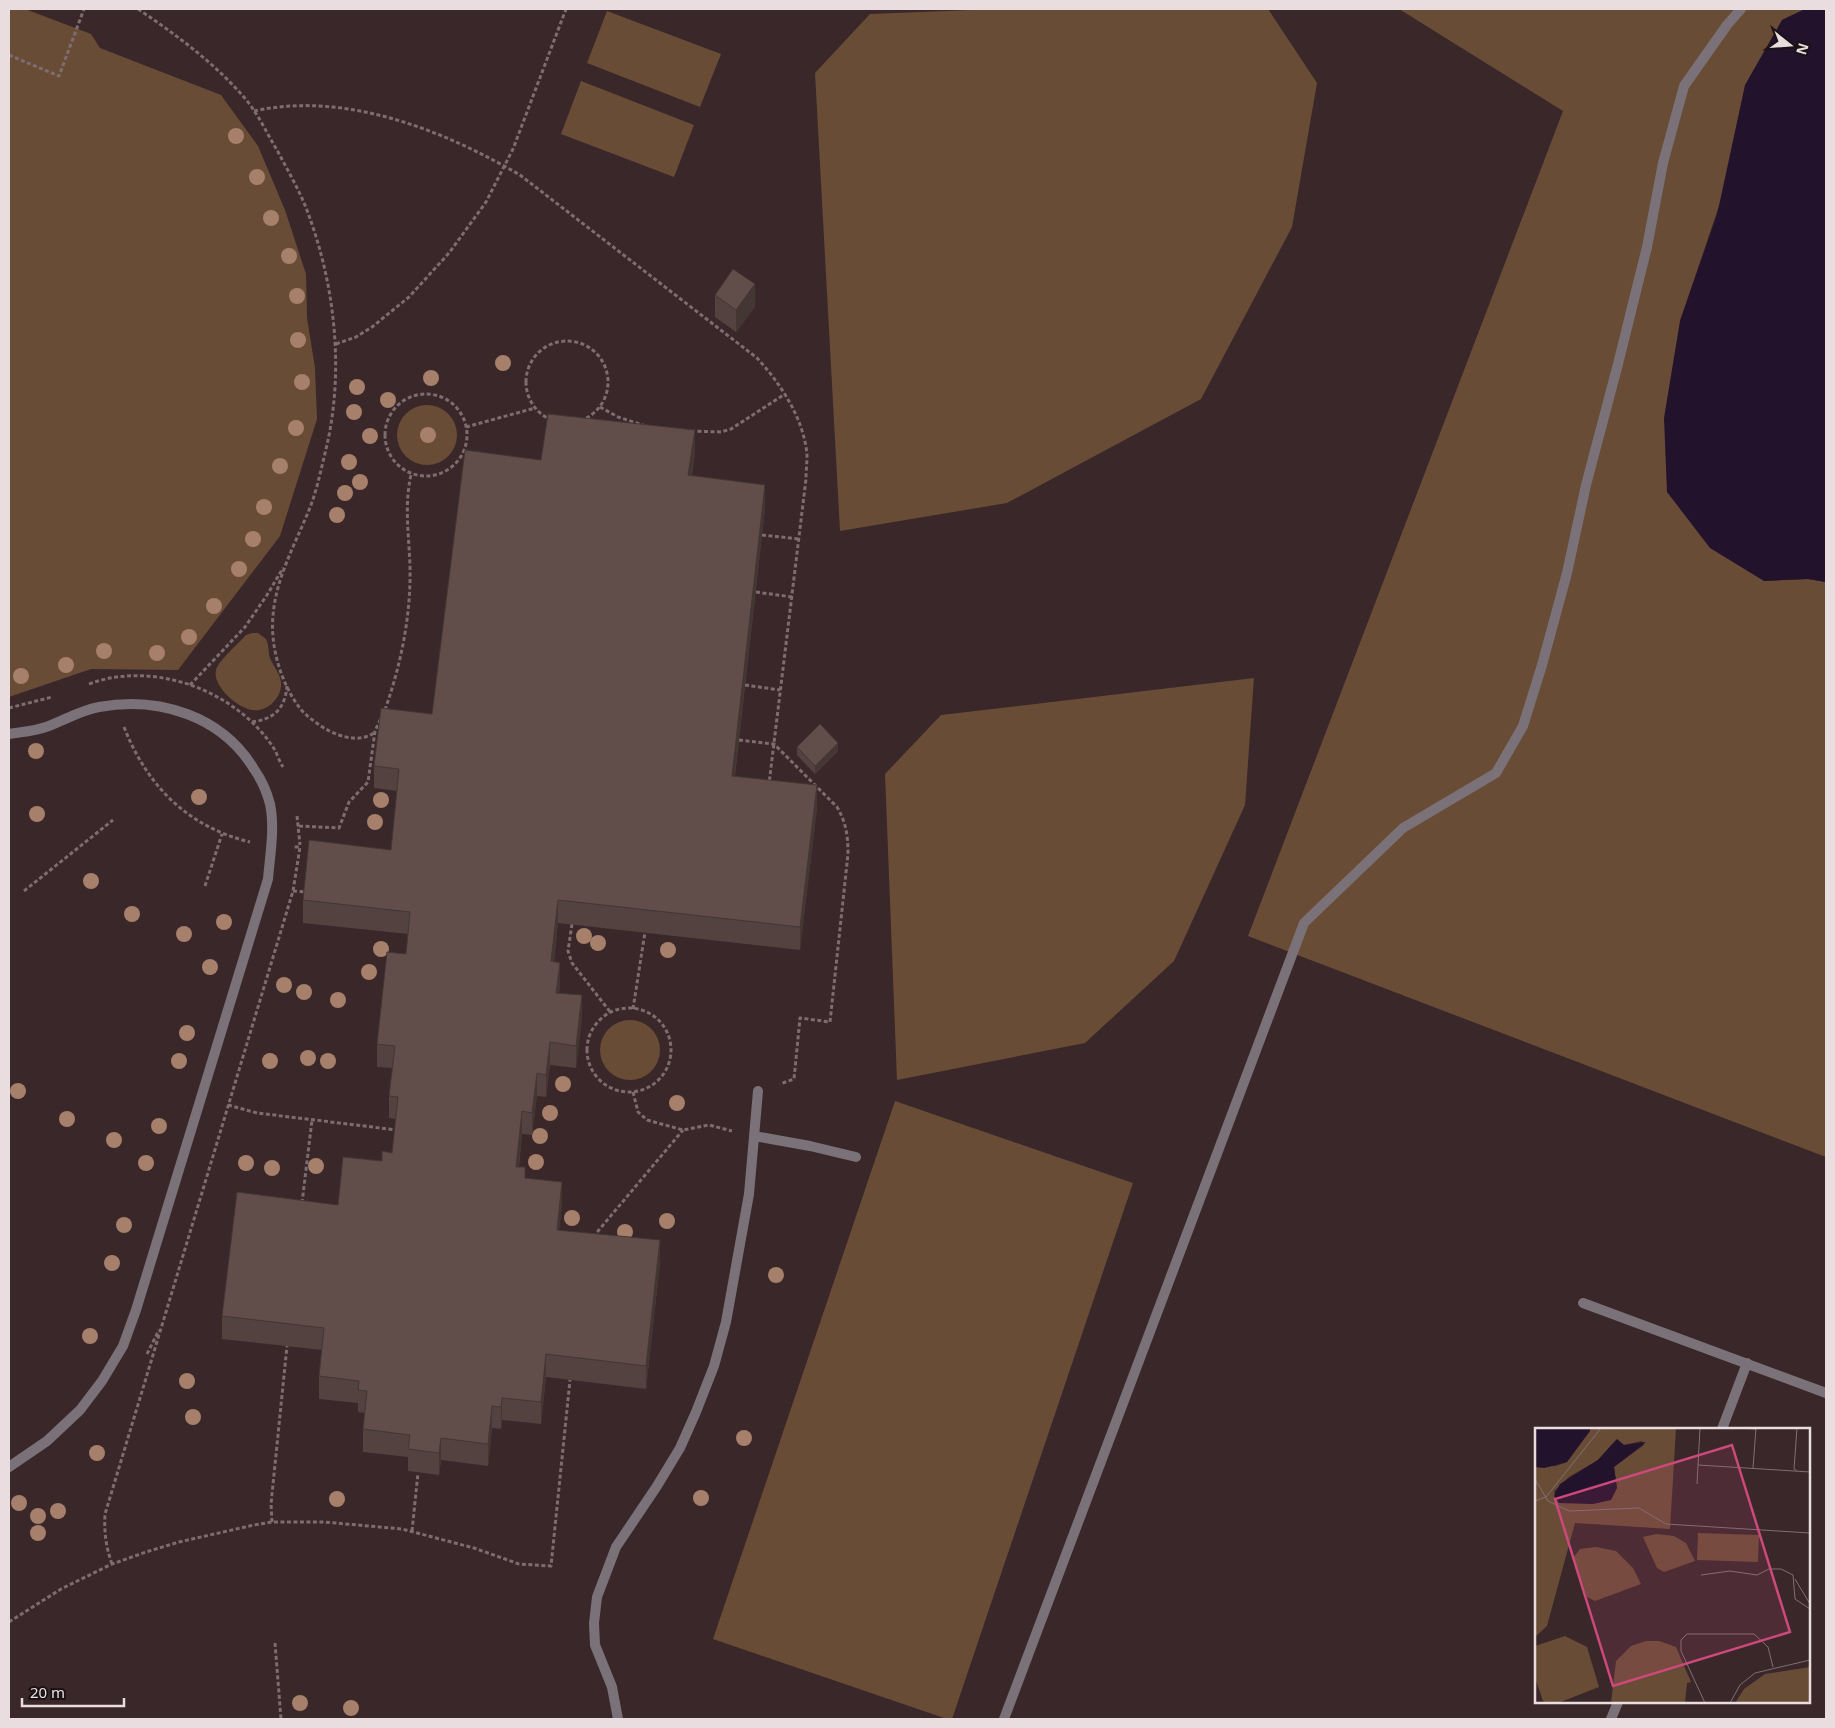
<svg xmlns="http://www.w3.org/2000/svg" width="1835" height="1728" font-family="'Noto Sans',sans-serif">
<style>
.green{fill:#694c36}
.water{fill:#22122c}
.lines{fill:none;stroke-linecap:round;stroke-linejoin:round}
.path{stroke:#7d6d70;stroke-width:3;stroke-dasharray:4 2.5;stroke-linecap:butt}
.service{stroke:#7a7278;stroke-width:10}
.minor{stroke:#7a7278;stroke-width:10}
.tree{fill:#a6806a}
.wall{fill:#53423f}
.shaded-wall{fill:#443633}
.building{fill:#614d49;stroke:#443633}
.inset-road{fill:none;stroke:#7f7072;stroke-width:1}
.view{fill:#cc497c;fill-opacity:0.15;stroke:#cc497c;stroke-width:2.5}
.inset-edge{fill:none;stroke:#e9dddf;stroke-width:2.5}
</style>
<rect width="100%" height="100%" fill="#39272a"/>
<!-- green -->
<path class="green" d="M9,9h16l66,25 9,14 121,47 37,51 27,64 21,64 1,44 8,50 2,51 -37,117 -102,134 -87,-1 -82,28z
M997,9h271l49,74 -25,144 -91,172 -194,104 -167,28 -25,-458 55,-59z
M1399,9h406l-23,11 -102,301 84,260 44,-2 18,3v575l-578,-221 315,-825z
M607,11l114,43 -21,53 -113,-44z
M581,81l113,44 -20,52 -113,-43z
M397 435a30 30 0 1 1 60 0a30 30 0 1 1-60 0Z
M252,633h6l8,6c3,6 2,12 4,19 3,8 10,15 11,24 2,15 -14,31 -29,28 -14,-2 -40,-24 -36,-40 3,-10 22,-26 30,-35z
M1254,678l-9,127 -71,156 -89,82 -188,37 -12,-306 56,-59z
M600 1050a30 30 0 1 1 60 0a30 30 0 1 1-60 0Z
M895,1101l238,82 -181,536h-5l-234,-80z"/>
<!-- water -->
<path class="water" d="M1805,9h21v573l-18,-3 -44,2 -54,-33 -43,-56 -3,-74 16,-97 37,-106 28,-130 37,-65z"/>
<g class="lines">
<!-- path -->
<path class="path" d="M138,9c37,25 74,52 104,86 15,16 24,37 35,55 11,21 23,41 31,63 27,73 36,156 19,232 -5,20 -9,41 -16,60 -14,36 -35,71 -38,111 -3,30 8,67 26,91 5,7 12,12 19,17 15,11 41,21 57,8
M9,55l50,21 25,-67
M254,111c91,-20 189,19 266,64l237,183c24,26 47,61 50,97 0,8 -1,16 -1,24l-37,305
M526 382a41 41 0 1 1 82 0a41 41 0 1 1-82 0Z
M336,344l20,-7 16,-10 37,-30 40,-44 37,-51 27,-53 53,-140
M385 435a41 41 0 1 1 82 0a41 41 0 1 1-82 0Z
M600,407l18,10 25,8
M466,427l69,-19
M691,431l30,1 10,-3 54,-35
M762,535l37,4
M756,592l36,5
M89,684c64,-24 146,6 184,63 4,6 6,14 10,20
M190,685l55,-58 22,-32 16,-27
M745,685l35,5
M9,708l43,-11
M385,710c16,-46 26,-94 25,-143 -1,-32 -6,-61 1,-92
M252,722c22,-3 33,-13 35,-36
M124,727c23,59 64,100 126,115
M739,740l35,4 63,63c9,15 11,29 11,47l-18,168 -30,-4 -6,61 -14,5
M297,816l3,29
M299,826l40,2 10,-26 19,-20 7,-51 6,-13
M205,886l17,-52
M24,891l89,-71
M293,891l13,1
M572,924l-4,27 4,12 39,50
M587 1050a42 42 0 1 1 84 0a42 42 0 1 1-84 0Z
M633,1009l12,-77
M633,1092l5,20 9,8 36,10 26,-5 23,6
M228,1105l29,8 140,17
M302,1203l10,-83
M593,1237l90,-107
M147,1354l12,-24
M272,1522l-1,-18 16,-158
M412,1531l6,-58
M112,1564c-6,-17 -8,-31 -7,-50l188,-623 7,-44h-6
M9,1622l52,-33 51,-25 34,-12 33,-10 75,-17 18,-3h52l78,7 72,19 45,16 32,2 19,-186
M275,1643l6,76"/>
<!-- service -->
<path class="service" d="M9,734c12,-2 26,-3 37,-7 17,-6 35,-17 53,-20 60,-11 123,9 155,62 7,10 13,23 16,35 5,24 0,51 -2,75l-132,431 -13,36 -21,35 -22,29 -33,31 -38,26
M754,1136l56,10 46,11
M618,1719l-6,-32 -17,-42 -1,-22 3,-26 19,-50 41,-61 23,-38 16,-36 18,-46 12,-44 23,-128 9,-103
M1004,1719l300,-796 99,-95 93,-55 27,-47 19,-61 25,-92 19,-88 32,-121 29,-117 16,-84 21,-77 43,-61 14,-16"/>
<!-- minor -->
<path class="minor" d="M1583,1303l243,90
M1722,1429l25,-66
M1611,1719l7,-17"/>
</g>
<!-- trees -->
<g class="tree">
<circle cx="236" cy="136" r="8"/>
<circle cx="257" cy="177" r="8"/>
<circle cx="271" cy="218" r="8"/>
<circle cx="289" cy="256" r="8"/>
<circle cx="297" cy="296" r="8"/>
<circle cx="298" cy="340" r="8"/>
<circle cx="503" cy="363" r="8"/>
<circle cx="431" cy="378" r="8"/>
<circle cx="302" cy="382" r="8"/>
<circle cx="357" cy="387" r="8"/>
<circle cx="388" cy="400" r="8"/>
<circle cx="354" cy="412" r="8"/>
<circle cx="296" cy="428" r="8"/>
<circle cx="428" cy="435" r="8"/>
<circle cx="370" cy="436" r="8"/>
<circle cx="349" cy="462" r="8"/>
<circle cx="280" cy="466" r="8"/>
<circle cx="360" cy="482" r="8"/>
<circle cx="345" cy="493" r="8"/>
<circle cx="264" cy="507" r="8"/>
<circle cx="337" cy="515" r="8"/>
<circle cx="253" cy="539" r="8"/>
<circle cx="239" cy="569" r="8"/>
<circle cx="214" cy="606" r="8"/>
<circle cx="189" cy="637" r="8"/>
<circle cx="104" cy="651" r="8"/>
<circle cx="157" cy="653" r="8"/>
<circle cx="66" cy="665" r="8"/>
<circle cx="21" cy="676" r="8"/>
<circle cx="36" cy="751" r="8"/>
<circle cx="199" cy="797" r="8"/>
<circle cx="381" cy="800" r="8"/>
<circle cx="37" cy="814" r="8"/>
<circle cx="375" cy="822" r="8"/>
<circle cx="91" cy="881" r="8"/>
<circle cx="132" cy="914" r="8"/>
<circle cx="224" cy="922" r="8"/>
<circle cx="184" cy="934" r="8"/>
<circle cx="584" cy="936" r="8"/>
<circle cx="598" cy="943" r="8"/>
<circle cx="381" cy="949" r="8"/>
<circle cx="668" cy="950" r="8"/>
<circle cx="210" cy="967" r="8"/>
<circle cx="369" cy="972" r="8"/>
<circle cx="284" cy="985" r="8"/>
<circle cx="304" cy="992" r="8"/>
<circle cx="338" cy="1000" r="8"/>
<circle cx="187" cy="1033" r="8"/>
<circle cx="308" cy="1058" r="8"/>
<circle cx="179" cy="1061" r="8"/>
<circle cx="270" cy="1061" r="8"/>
<circle cx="328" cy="1061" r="8"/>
<circle cx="563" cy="1084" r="8"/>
<circle cx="18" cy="1091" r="8"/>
<circle cx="677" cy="1103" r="8"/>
<circle cx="550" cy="1113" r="8"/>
<circle cx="67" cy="1119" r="8"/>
<circle cx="159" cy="1126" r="8"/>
<circle cx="540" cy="1136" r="8"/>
<circle cx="114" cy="1140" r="8"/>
<circle cx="536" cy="1162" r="8"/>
<circle cx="146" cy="1163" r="8"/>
<circle cx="246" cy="1163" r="8"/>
<circle cx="316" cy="1166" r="8"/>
<circle cx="272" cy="1168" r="8"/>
<circle cx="572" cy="1218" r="8"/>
<circle cx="667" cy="1221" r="8"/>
<circle cx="124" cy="1225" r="8"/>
<circle cx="625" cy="1232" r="8"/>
<circle cx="112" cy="1263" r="8"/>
<circle cx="776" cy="1275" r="8"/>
<circle cx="90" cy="1336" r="8"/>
<circle cx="187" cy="1381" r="8"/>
<circle cx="193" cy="1417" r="8"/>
<circle cx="744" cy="1438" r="8"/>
<circle cx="97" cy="1453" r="8"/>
<circle cx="701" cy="1498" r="8"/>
<circle cx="337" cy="1499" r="8"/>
<circle cx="19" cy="1503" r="8"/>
<circle cx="58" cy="1511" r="8"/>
<circle cx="38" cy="1516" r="8"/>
<circle cx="38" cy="1533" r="8"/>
<circle cx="300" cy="1703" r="8"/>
<circle cx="351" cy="1708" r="8"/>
</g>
<!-- wall -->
<path class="wall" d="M715,295l40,12 -19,25 -21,-15z
M695,452l-3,23 73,33 -30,268 82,32 -17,142 -242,-27 -4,39 6,23 -1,8 23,25 -6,50 -26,-3 -4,32 -9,-1 -5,39 -10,-1 -3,33 6,11 37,26 -3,26 101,33 -14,126 -100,-12 -5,47 -39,-4 -1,9 -9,-1 -4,38 -47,-6 -2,15 -31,-4v-14l-45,-5v-23l2,-16 -7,-1v-9l-39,-4v-23l3,-26 -100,-11v-23l160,-155 10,-8 4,-34 -7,-1v-22l4,-28 -16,-1v-23l29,-90 2,-20 -105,-11v-23l88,-50 6,-59 -23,-3v-22l58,-52 109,-254z
M797,747l41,4 -23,23 -18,-19z"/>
<!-- shaded-wall -->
<path class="shaded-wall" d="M755,284v23l-19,25v-22z
M695,430v22l-7,45v-22z
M765,485v23l-33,290v-22z
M838,743v8l-23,23v-8z
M817,785v23l-17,142v-23z
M558,900v23l-7,61v-23z
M560,963v22l-4,30v-22z
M582,995v23l-6,50v-22z
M550,1042v23l-4,32v-22z
M537,1073v23l-5,39v-22z
M522,1111v23l-6,55v-22z
M562,1182v22l-5,48v-22z
M660,1240v23l-14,126v-23z
M546,1354v23l-5,47v-22z
M502,1398v22l-1,9v-22z
M492,1406v22l-4,38v-22z
M441,1438v22l-2,15v-22z"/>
<!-- building -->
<path class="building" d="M733,269l22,15 -19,26 -21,-15z
M548,414l147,16 -7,45 77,10 -33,291 85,9 -17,142 -242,-27 -7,61 9,2 -4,30 26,2 -6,51 -26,-4 -4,33 -9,-2 -5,40 -10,-2 -6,56h9v11l37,4 -5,48 103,10 -14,126 -100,-12 -5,48 -39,-4 -1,9 -9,-1 -4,38 -47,-6 -2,15 -31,-4 2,-14 -47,-6 4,-38 -9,-1 1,-9 -40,-5 5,-48 -102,-12 15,-124 101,13 5,-48 39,4v-10l10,2 6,-56 -9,-1 6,-50 -18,-2 10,-92 19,2 4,-42 -107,-12 6,-60 82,10 8,-81 -25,-3 7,-58 51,6 33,-264 76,10z
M820,724l18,19 -23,23 -18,-19z"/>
<!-- overview -->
<g transform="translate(1535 1428)">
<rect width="275" height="275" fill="#39272a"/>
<path d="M55,0h86l-6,101 -95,-6 -28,103 -12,11v-170l21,-1 11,-4zM80,13l9,4 18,-4 2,4 -30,22 3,21 -24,16 -37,-4 -2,-9 15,-14 29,-17zM163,105l61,2 -1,27 -61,-2zM121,106l18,2 12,7 9,18 -31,11 -7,-4 -14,-31zM61,119l20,4 17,17 8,16 -46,17 -8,-4 -14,-39 7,-9zM30,208l22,11 12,40 -41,16h-11l-4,-2 -8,-23v-32zM111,213h13l17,6 15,35 -4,1 -2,20h-74l5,-42 15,-15zM275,239v36h-75l9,-14 21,-15z" fill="#694c36" fill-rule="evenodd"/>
<path d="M0,0h55v3l-23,31 -23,6 -9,-1zM82,11l7,6 22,-3 -32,25 3,21 -6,12 -18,4 -34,-1 -5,-7 6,-12 38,-24z" fill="#22122c"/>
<path class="inset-road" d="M204,0l17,1M262,0l-3,41 3,2M163,37l112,7M218,40l3,-40M0,51l13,22 21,10 70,-3 27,16 144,9M162,56l3,-56M0,73l11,-4 55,-69M166,147l29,-4 27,4 12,-6h12l12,6 2,24 15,10M260,151l15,25M170,275l-24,-52v-11l6,-6h67l14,13 5,20M195,275l10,-18 15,-12 55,-13"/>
<path class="view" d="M197,17l58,187 -177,54 -58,-187z"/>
<rect width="275" height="275" class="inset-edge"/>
</g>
<!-- border -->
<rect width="1835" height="1728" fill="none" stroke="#e9dddf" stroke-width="20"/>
<!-- north arrow -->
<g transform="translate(1790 45) rotate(107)" stroke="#1a1214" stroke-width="4" paint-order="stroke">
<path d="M0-4L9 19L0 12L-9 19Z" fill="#e9dddf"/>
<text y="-8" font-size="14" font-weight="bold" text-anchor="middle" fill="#e9dddf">N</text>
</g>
<!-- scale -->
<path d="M22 1698v8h102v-8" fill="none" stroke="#e9dddf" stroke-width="2.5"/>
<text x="30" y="1698" font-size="15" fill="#e9dddf" stroke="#1a1214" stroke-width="4" paint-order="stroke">20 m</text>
</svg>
